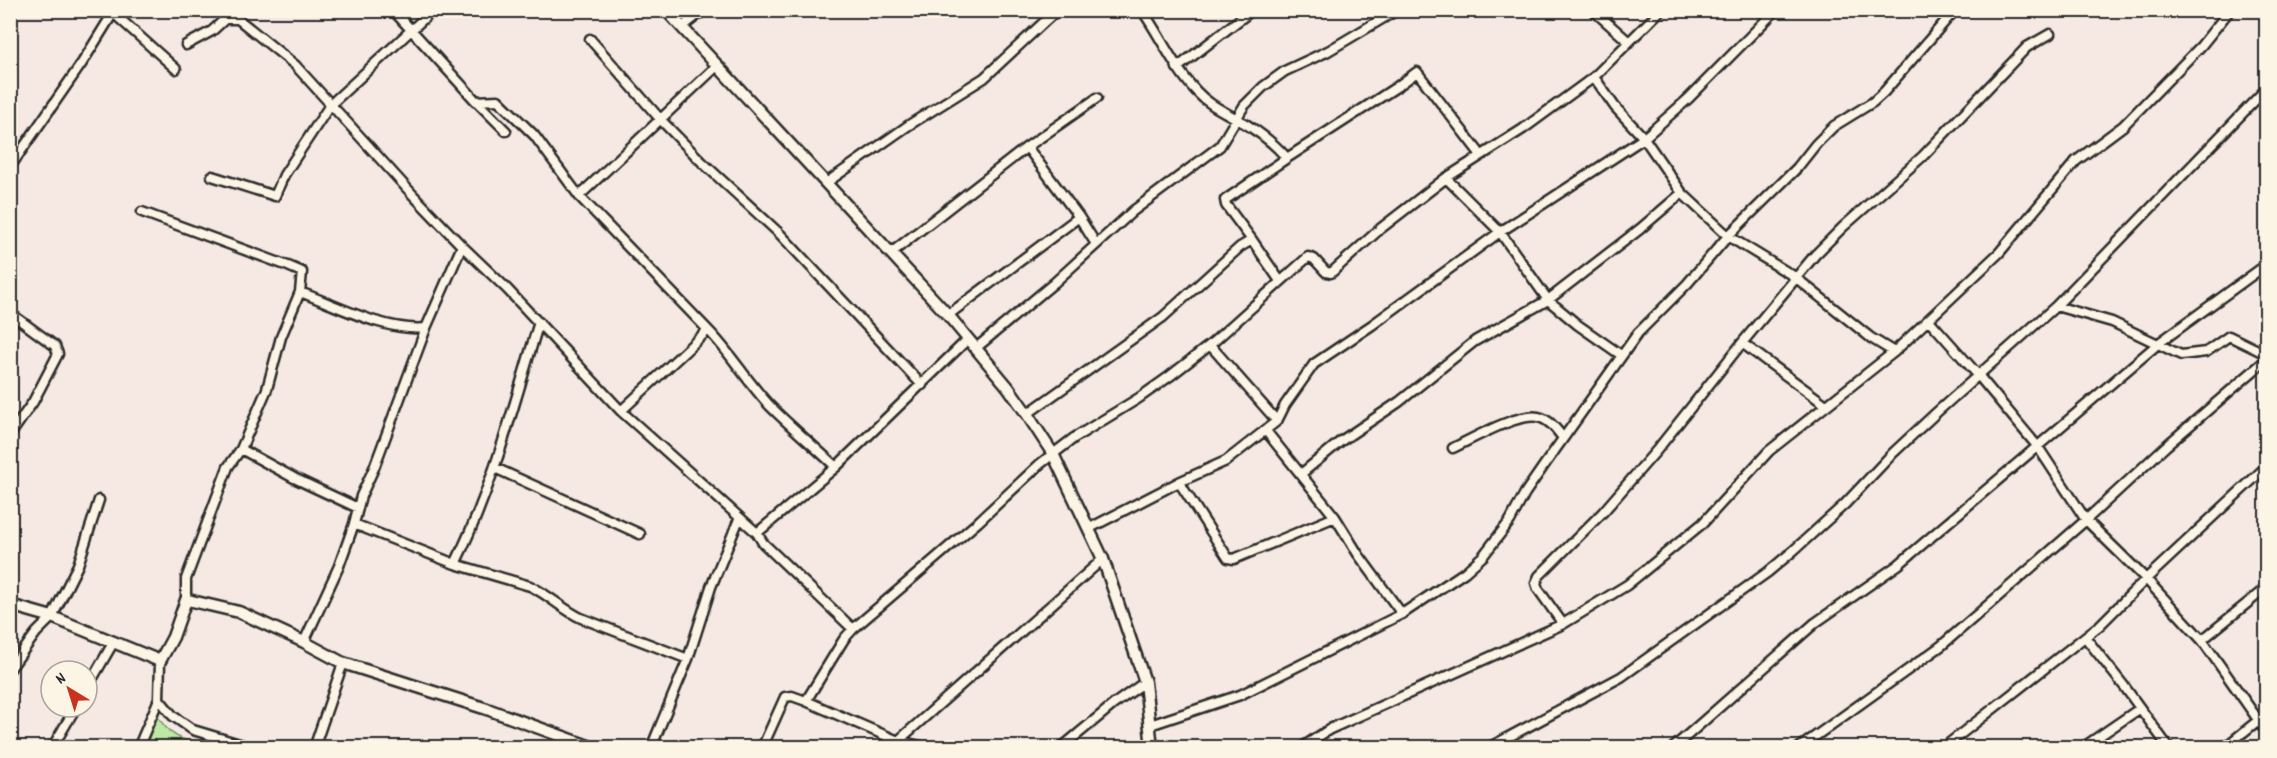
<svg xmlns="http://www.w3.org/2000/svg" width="2277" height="758" font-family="Dekko,sans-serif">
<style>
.park{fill:#bee9a5;stroke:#748a68;stroke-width:1.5}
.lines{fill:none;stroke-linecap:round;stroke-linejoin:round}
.minor-casing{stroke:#2b2b2b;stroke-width:13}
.major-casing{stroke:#2b2b2b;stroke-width:15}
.minor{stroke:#fcf5e5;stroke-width:8}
.major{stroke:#fcf5e5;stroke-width:10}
</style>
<rect width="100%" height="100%" fill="#f6e9e4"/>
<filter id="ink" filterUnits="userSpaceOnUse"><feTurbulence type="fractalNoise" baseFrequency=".0167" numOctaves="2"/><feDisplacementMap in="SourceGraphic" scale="12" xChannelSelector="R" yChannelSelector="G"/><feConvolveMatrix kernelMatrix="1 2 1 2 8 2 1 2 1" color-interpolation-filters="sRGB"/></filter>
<g filter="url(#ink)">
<!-- park -->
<path class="park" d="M156,713c13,25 27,27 52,34l-68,1z"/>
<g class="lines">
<defs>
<path id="minor" d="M110,10l66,59
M393,10l83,91 22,-1 36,35 45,61 129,134 -87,81
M1142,10c19,27 32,58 55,82 11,12 24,18 38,26 19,10 38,24 52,40l111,-72 19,-14 64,83
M1593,10l36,32
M682,27l22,-17
M590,39l71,81 41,42 78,72 142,151
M186,45l26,-14 13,-12h13l57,46 118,130 49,51 45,43 114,122 136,122 6,10 90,86
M1177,68l75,-58
M476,101l30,30
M1027,147l70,-49
M10,167l72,-104 31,-50
M212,176l63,20 9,-21 46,-70 103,-95
M1446,178l54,54 48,68 30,25 43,30
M826,183l83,-58 75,-47 73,-68
M579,196l139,-131
M142,212l146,54 14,6 -2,20 -19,45 -14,52 -26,60 -13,18 -42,112v21
M1079,217l17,27
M1252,240l28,41
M891,253l136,-106 52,70 -131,98
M300,292c38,14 86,40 126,36
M2056,306l56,16 69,33 25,-3 23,-16 37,18
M10,313l45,33 3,8 -25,48 -23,33
M1929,320l49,55 60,72 48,73 60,59 56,61 64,91
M708,330c23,23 39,52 62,76 21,21 45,41 66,61
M1742,343l84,62
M976,348l78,-65 79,-72 87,-65 24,-40 19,-19 22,-16 43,-20 69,-41
M1894,352l105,-99 77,-92 47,-35 78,-80 29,-36
M1027,414l136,-97 77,-70 12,-7 -26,-35 -1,-5 62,-42
M1277,421l8,-16 29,-41 58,-39 128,-93 144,-94 44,-39 88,-89
M1266,431l69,86 23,37 44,60
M1453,448c21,-10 64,-35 85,-31 11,2 19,13 25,21
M241,449l53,29 64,30
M495,468l145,66
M1301,474l40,-33 58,-39 76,-61 73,-41 92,-71 42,-36
M1179,482l49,76 6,1 101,-42
M354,524l101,40c38,-77 59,-160 84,-242
M1090,528l89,-46 47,-21 51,-40 -67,-76
M757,533l79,-66 132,-128
M455,564l75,22c19,9 32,23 51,32l107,41
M1563,624l-25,-35 -2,-6 3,-7 64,-64 54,-62 85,-107 73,-88 28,-28 80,-71 104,-109 23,-13
M2085,637l39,49 45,62
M2202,640l64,-52
M304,642l35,-76 15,-42 7,-28 13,-28 52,-140 36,-82
M10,669l26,-36 16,-16 26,-52 21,-65
M87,688l26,-45
M159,699l14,17 20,14 60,18
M806,701l92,40 205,-182
M1150,725l90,-30 162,-81 63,-42 18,-16 27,-35 15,-28 20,-29 93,-131 49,-49 41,-48 69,-68 19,-24 18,-18 39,-24 11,-10 71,-82
M898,741l32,7
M52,748l24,-41
M138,748l21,-49 1,-38
M314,748l29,-85
M651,748l37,-89 23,-72 28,-68
M762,748l23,-51 7,-1 14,5 38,-62 9,-10 125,-107 62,-58 34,-26 65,-40 31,-22 40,-31 98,-88 6,2 12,13 5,1 49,-44 66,-51 77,-49 71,-52 67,-67
M1061,748l53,-44 31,-22
M1301,748l29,-19 233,-105 64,-39 76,-62 66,-72 125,-99 -23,-14 -76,-61 -67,-41 -46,-43 -38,-55 -29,-31 -21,-30
M1488,748l133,-71 147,-105 25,-21 52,-47 48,-51 44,-41 119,-106 210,-217
M1673,748l142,-125 83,-58 261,-222 107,-78
M1799,748l142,-102 145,-126 80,-74 100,-86
M1943,748l157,-123 46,-46 120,-112
M2082,748l57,-39
M2224,748l42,-34"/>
<path id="major" d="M666,10l282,305 60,72 19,27 26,40 50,105 42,123 7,66
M10,605l42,12 108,44 13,-24 13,-37 6,1 47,11 65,30 39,21 144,46 107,39"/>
</defs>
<!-- minor casing -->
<use href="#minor" class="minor-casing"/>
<!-- major casing -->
<use href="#major" class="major-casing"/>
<!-- minor -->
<use href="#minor" class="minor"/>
<!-- major -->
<use href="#major" class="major"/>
</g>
</g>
<!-- margin -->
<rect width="2277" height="758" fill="none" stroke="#fcf5e5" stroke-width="36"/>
<rect x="18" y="18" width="2241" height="722" fill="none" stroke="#2b2b2b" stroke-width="2" filter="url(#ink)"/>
<!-- north arrow -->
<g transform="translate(69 689) rotate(322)"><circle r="28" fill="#fcf5e5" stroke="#a8a49b" stroke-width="1.5"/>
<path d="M0-4.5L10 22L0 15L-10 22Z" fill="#c8321e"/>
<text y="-9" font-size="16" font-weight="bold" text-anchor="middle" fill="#2b2b2b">N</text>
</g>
</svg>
